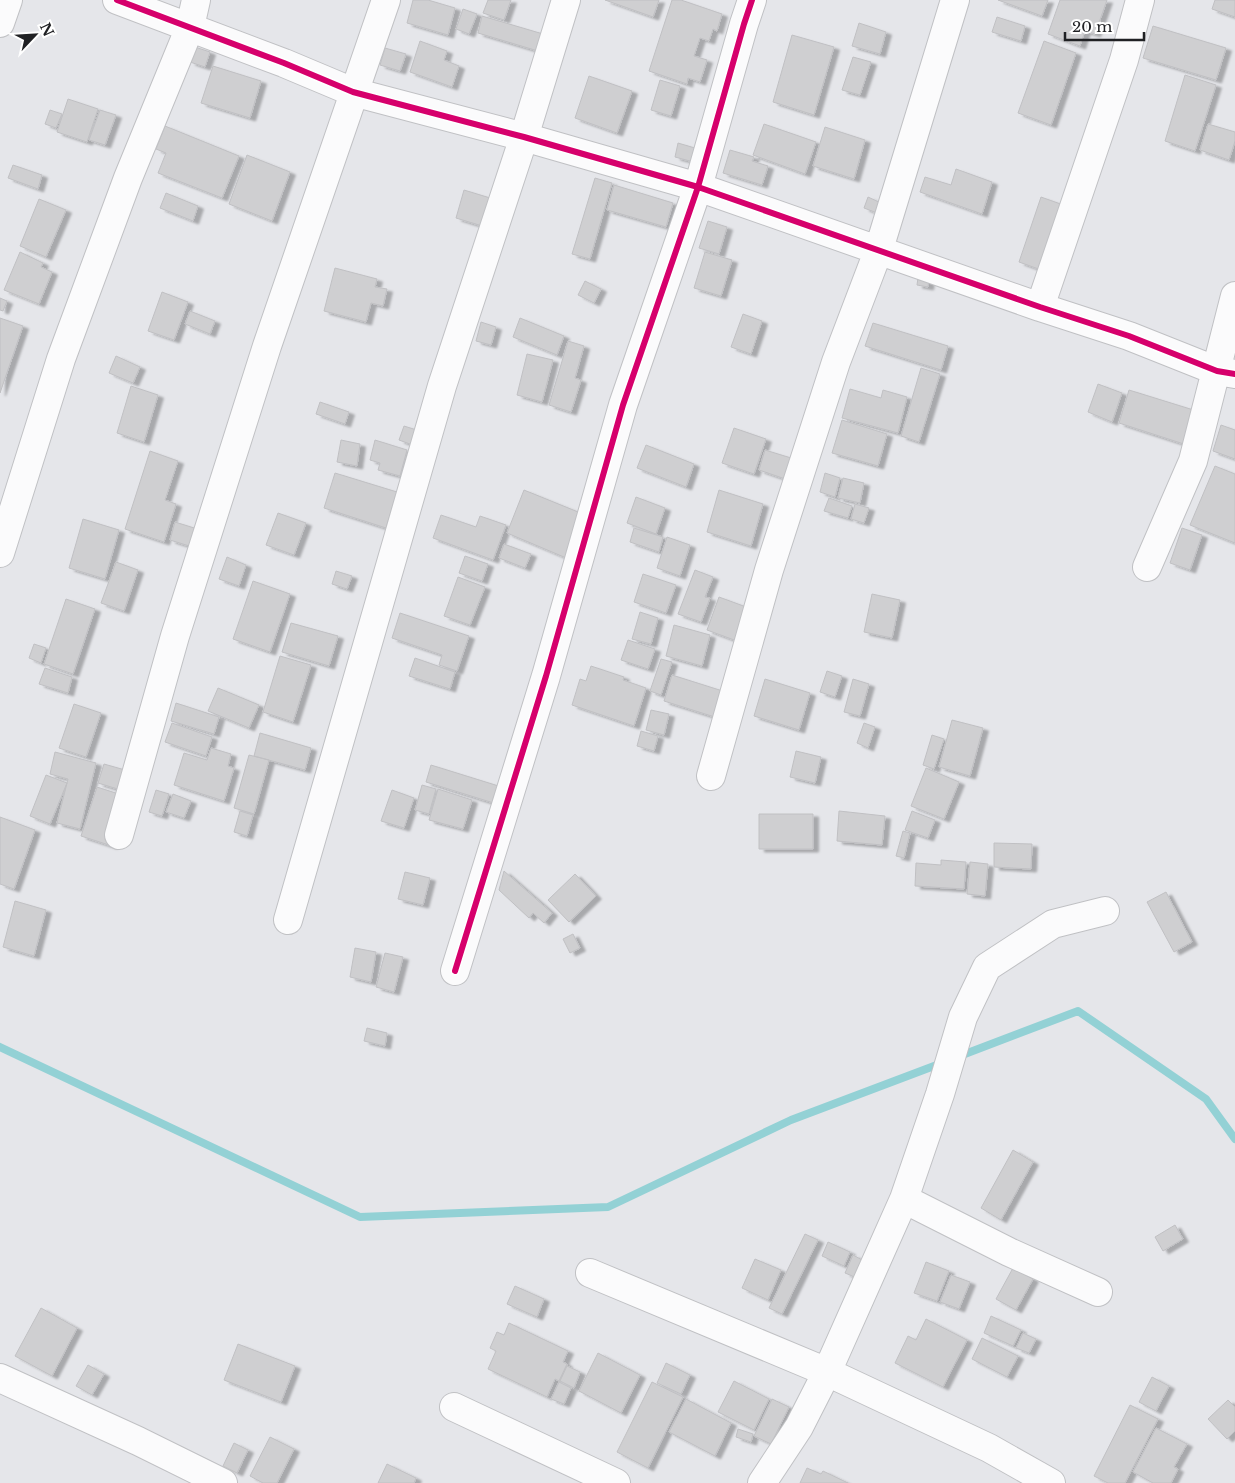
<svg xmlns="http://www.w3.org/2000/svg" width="1235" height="1483" font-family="'Libre Baskerville',serif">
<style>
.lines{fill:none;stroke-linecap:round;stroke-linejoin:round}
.stream{stroke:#93d1d5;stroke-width:8}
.building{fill:#cfcfd1;stroke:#c0c0c3;filter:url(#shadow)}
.minor-casing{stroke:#c0c1c4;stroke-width:30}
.minor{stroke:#fbfbfc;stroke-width:28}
.cycleway-casing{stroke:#fff;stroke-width:9}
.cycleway{stroke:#d6006c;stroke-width:6}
</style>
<defs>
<filter id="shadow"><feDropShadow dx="5.5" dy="3" stdDeviation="1" flood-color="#0004"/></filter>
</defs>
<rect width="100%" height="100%" fill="#e5e6ea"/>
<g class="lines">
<!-- stream -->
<path class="stream" d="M0,1047l360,170 248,-10 183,-87 151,-57
M957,1057l121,-46 128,88 29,40"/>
</g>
<!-- building -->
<path class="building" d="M413,0h15l27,8 -7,27 -41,-12z
M488,0h23l-7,20 -21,-7z
M605,0h54l-6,17z
M672,0h9l41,14 -5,17 -4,-2 -4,12 -9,-3 -6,18 13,4 -7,22 -12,-4 -1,6 -38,-13z
M998,0h50l-6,16z
M1060,0h47l-12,34 -10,-3 -5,15 -32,-12z
M1215,0h20v17l-23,-8z
M463,9l14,5 -8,20 -13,-5z
M482,16l61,18 -5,17 -60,-18z
M997,17l28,9 -4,15 -29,-9z
M859,23l27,9 -6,22 -28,-8z
M1153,26l73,22 -10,32 -73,-22z
M792,35l42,12 -20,68 -41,-13z
M420,41l27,10 -3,9 15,6 -7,21 -42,-15z
M1044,41l32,12 -25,72 -33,-12z
M195,47l15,5 -5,15 -15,-5z
M385,48l21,6 -6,17 -20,-6z
M853,57l18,5 -11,33 -18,-5z
M213,66l48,15 -11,37 -49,-15z
M1185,75l31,10 -21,66 -30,-10z
M589,76l43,15 -15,42 -42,-15z
M660,80l20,6 -9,30 -20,-6z
M68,99l30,10 -11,33 -30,-10z
M50,110l12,4 -6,14 -11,-4z
M100,110l16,5 -11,30 -16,-5z
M764,124l52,18 -11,32 -52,-19z
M1208,124l27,8v9l-6,19 -29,-10z
M165,126l74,30 -17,42 -64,-25 8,-20 -10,-4z
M825,127l40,13 -11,39 -41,-13z
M678,143l27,8 -4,13 -26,-7z
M730,150l24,7 -2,4 16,5 -6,19 -39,-12z
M247,155l43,17 -18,49 -43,-17z
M13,165l29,10 -4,14 -30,-11z
M956,169l36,13 -10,32 -62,-22 5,-15 26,8z
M595,178l17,5 -22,76 -18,-5z
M614,185l59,18 -7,24 -59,-17z
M464,190l36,11 -8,28 -36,-11z
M166,193l32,13 -5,15 -33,-13z
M868,197l13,6 -4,10 -13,-5z
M1041,197l28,10 -22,65 -28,-10z
M39,199l27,11 -20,47 -26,-11z
M708,221l19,6 -8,27 -20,-6z
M20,252l23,11 -2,4 11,5 -13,32 -35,-14z
M705,252l27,8 -11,36 -27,-8z
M335,268l42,11 -2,8 12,2 -4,17 -12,-3 -5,19 -42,-11z
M919,270l11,1 -2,16 -11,-2z
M585,281l16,8 -7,14 -16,-8z
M162,292l26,10 -14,38 -26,-9z
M0,298l7,3 -4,10 -3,-1z
M190,311l25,10 -5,13 -25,-10z
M743,314l19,7 -11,33 -20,-7z
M0,318l23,8 -23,67z
M520,318l44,18 -7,19 -44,-18z
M481,322l15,5 -5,18 -15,-4z
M873,323l75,23 -7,24 -76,-24z
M568,341l16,5 -9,32 6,2 -10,32 -22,-7z
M527,354l26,6 -11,42 -25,-7z
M116,356l24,11 -7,16 -24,-10z
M921,368l19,6 -21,68 -18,-6z
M1098,384l24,9 -10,29 -24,-10z
M131,386l27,9 -14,47 -27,-9z
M850,389l31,9 2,-8 24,7 -9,36 -56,-15z
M1129,390l71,22 -10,34 -71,-23z
M320,402l29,10 -4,12 -29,-10z
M842,420l45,14 -9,32 -46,-13z
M1221,425l14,5v29l-22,-8z
M404,426l19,6 -5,15 -19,-7z
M734,428l32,11 -12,35 -32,-11z
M341,440l19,4 -3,22 -20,-4z
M375,440l32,10 -7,26 -22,-6 2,-7 -10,-3z
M646,445l48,19 -8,23 -49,-19z
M765,450l36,11 -7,21 -35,-12z
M150,451l28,10 -13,39 11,4 -12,38 -39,-13z
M1215,466l20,8v69l-45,-18z
M335,473l62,19 -11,36 -62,-20z
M825,473l15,5 -5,19 -15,-5z
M843,478l21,5 -4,20 -22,-5z
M524,490l64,26 -17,44 -64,-27z
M719,490l44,14 -12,42 -44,-14z
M636,497l29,11 -9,26 -29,-11z
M829,498l23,8 -4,12 -24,-7z
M855,504l14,4 -5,15 -13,-4z
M278,513l28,10 -12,32 -28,-10z
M441,515l35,12 4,-11 26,9 -13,35 -60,-22z
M83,519l36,11 -14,49 -36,-11z
M175,522l32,10 -5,18 -32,-10z
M634,528l29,9 -4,15 -29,-10z
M1182,528l20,7 -12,35 -20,-7z
M667,537l23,8 -10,31 -23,-8z
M504,544l27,10 -6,14 -26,-10z
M465,556l23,8 -6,17 -23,-8z
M227,557l19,8 -7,21 -20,-7z
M116,562l22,8 -14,41 -23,-8z
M695,570l18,7 -8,20 5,1 -9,24 -23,-8z
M336,571l16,5 -5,13 -15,-5z
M643,574l33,11 -10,28 -32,-11z
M458,577l27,10 -15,38 -26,-9z
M253,581l37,13 -20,58 -37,-13z
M872,594l28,6 -8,38 -28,-6z
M719,597l38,14 -12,33 -38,-14z
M66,599l29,10 -22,65 -29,-10z
M640,612l18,6 -7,26 -19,-5z
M400,613l69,23 -12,35 -18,-6 3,-10 -50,-17z
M291,623l47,13 -9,30 -47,-14z
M674,625l36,10 -8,31 -36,-10z
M628,640l27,9 -7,20 -27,-9z
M34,644l12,4 -5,15 -12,-5z
M280,656l31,9 -18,57 -30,-10z
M415,658l40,14 -5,17 -41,-13z
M661,659l11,3 -11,33 -11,-4z
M591,666l33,11 -1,3 23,8 -12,38 -62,-21 8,-26 6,2z
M45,668l27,9 -4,16 -29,-9z
M827,671l15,5 -7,21 -15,-5z
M672,675l57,18 -8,26 -57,-18z
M765,679l45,14 -11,37 -45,-14z
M853,679l16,5 -9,32 -16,-4z
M218,688l41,17 -10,23 -41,-17z
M176,703l43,14 -5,17 -43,-13z
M74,704l27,9 -15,44 -27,-9z
M651,710l18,4 -5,21 -18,-5z
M952,720l31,8 -13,48 -31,-9z
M172,723l40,14 -6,19 -41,-14z
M864,723l11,4 -7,21 -11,-5z
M641,731l17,5 -4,15 -17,-5z
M260,733l51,15 -6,22 -51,-14z
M932,735l12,4 -10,30 -11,-4z
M211,748l20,6 -3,12 6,2 -10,33 -50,-16 10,-32 23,7z
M796,751l25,6 -6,26 -25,-6z
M55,752l41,11 -16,66 -23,-6 11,-44 -18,-5z
M249,755l20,5 -15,54 -20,-6z
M104,764l35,10 -5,20 -36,-11z
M431,765l74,23 -5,17 -74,-23z
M926,768l33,14 -15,37 -33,-13z
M46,775l21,8 -17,41 -20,-8z
M422,785l14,4 -7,25 -14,-4z
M97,787l31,10 -16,49 -31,-10z
M438,789l34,11 -9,29 -34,-9z
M156,790l13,4 -7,22 -13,-4z
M392,790l22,8 -10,30 -23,-7z
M173,794l18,7 -7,17 -18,-6z
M240,811l13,4 -6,21 -13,-4z
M839,811l46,5 -3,29 -45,-4z
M912,811l23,9 -7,18 -23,-8z
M759,814h54v35h-54z
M0,817l35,13 -21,59 -14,-5z
M903,831l7,2 -6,25 -8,-2z
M994,843l38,1 -1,25 -37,-2z
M941,860l25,2 -2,27 -49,-3 1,-23 25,2z
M970,862l18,2 -3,32 -18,-2z
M504,871l48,42 -8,10 -11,-10 -4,5 -30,-28z
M405,872l25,6 -7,27 -25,-6z
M575,874l21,22 -27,26 -21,-22z
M1166,892l26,50 -18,10 -27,-50z
M15,901l31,9 -12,46 -31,-9z
M573,934l7,14 -10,5 -7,-14z
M355,948l21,4 -5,30 -21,-5z
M385,953l18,4 -9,35 -18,-5z
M367,1028l20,5 -2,13 -21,-5z
M1013,1150l20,12 -32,58 -20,-12z
M1175,1225l8,14 -20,12 -8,-14z
M805,1234l13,6 -36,74 -13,-6z
M828,1242l22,10 -6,14 -22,-10z
M853,1255l11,6 -7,17 -12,-5z
M755,1259l26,11 -13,30 -26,-12z
M926,1262l23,9 -12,30 -23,-8z
M1013,1268l20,11 -17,31 -20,-11z
M951,1275l19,7 -11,27 -19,-7z
M515,1286l29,13 -7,18 -30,-13z
M41,1308l36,20 -25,48 -37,-20z
M991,1316l30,14 -8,16 -29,-13z
M926,1319l41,21 -24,47 -48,-24 13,-27 8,4z
M509,1323l59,28 -5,11 4,2 -8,17 -4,-2 -8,18 -59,-28 8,-18 -6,-3 7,-16 7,3z
M1023,1333l13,6 -7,14 -13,-5z
M982,1338l36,18 -11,21 -35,-18z
M238,1344l57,22 -14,36 -57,-22z
M598,1353l42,22 -19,38 -42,-22z
M666,1363l24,12 -9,19 -24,-11z
M88,1365l16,9 -12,21 -16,-9z
M567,1366l13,6 -6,16 -14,-7z
M1152,1377l17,9 -13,25 -17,-9z
M734,1381l35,18 -15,31 -36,-18z
M559,1382l12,6 -7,16 -13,-5z
M652,1382l31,15 -35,71 -31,-16z
M686,1399l45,24 -16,33 -46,-24z
M772,1399l17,8 -18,37 -17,-8z
M1228,1400l7,7v24l-8,8 -19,-20z
M1130,1405l28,14 -33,64h-17l-14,-7z
M1156,1428l31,16 -13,23 4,2 -7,14h-18l-20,-11z
M738,1429l15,5 -2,8 -15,-5z
M270,1437l24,12 -17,34h-14l-13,-7z
M234,1443l14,7 -11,23 -14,-7z
M387,1464l29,14 -2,5h-36z
M807,1468l14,6 2,-3 25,12h-48z"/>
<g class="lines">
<defs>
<path id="minor" d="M117,0l167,63 69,29 171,45 174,50 342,120 89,29 88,35 18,3
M0,23l8,-23
M1040,307l84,-247 16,-60
M0,553l61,-194 67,-181 62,-151 6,-27
M1147,567l46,-106 42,-165
M711,776l58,-206 67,-208 43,-113 76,-249
M119,835l56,-199 92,-290 119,-346
M288,920l154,-534 82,-249 42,-137
M455,971l91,-295 77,-271 75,-218 46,-163 8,-24
M904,1199l105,53 89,40
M590,1273l237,99 162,76 62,35
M0,1378l138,63 85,42
M454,1407l162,76
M762,1483l37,-56 28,-55 77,-173 36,-105 23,-77 24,-50 66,-43 52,-13"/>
</defs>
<!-- minor casing -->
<use href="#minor" class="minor-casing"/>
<!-- minor -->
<use href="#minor" class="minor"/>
<defs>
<path id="cycleway" d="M117,0l167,63 69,29 171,45 174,50 342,120 89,29 88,35 18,3
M455,971l91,-295 77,-271 75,-218 46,-163 8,-24"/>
</defs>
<!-- cycleway casing -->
<use href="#cycleway" class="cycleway-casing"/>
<!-- cycleway -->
<use href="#cycleway" class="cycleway"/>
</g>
<!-- north arrow -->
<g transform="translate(35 35) rotate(65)" stroke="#ffffff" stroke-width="4" paint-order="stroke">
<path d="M0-4L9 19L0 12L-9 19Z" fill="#202124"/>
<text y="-8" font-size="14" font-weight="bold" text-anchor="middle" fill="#202124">N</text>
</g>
<!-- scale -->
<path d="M1065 32v8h79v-8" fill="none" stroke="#202124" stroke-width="2.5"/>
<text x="1072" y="32" font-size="15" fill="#202124" stroke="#ffffff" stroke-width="4" paint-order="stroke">20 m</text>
</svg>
